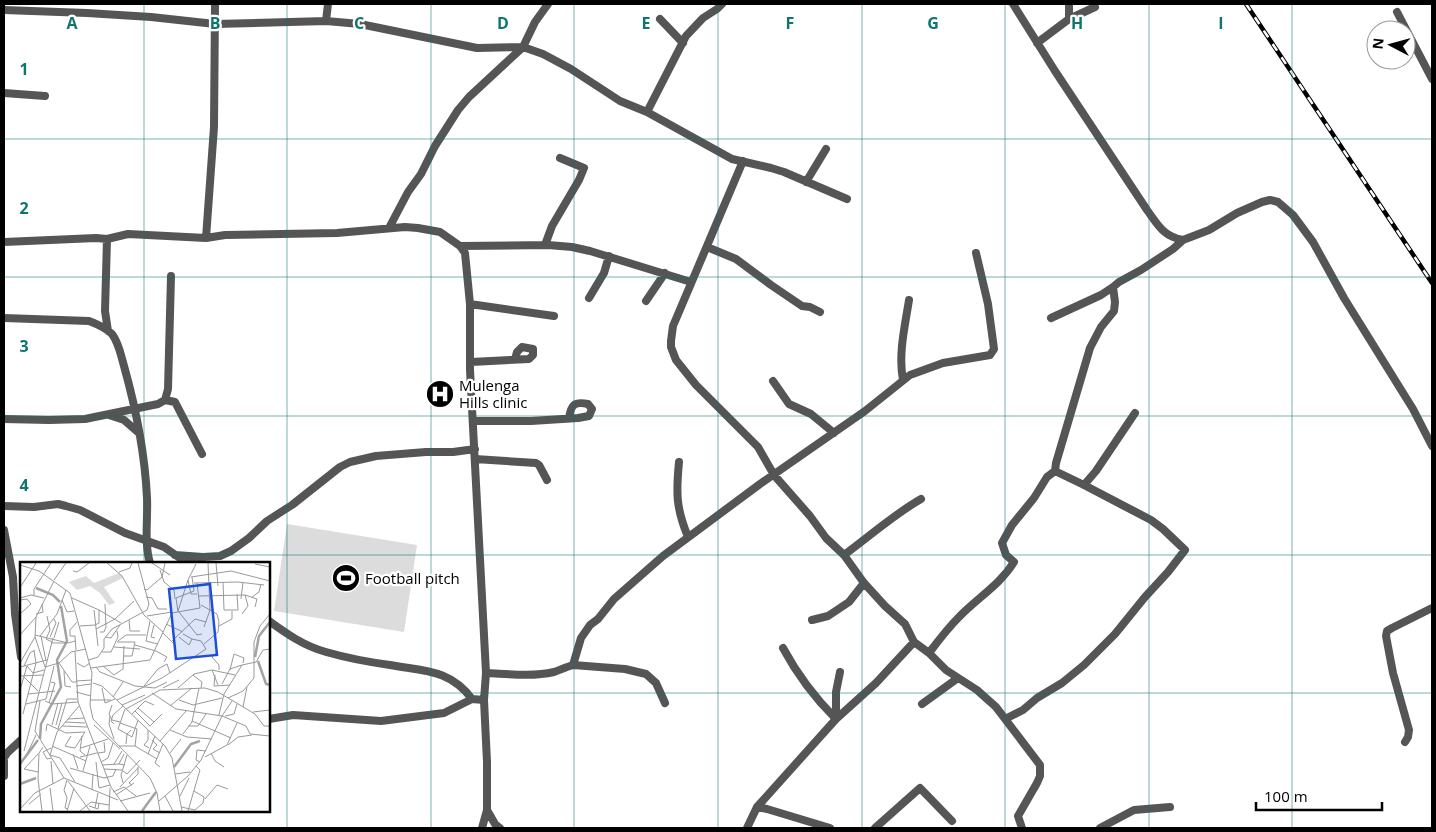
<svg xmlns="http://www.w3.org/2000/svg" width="1436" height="832" font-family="'Open Sans',sans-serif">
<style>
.green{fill:#dcdcdc}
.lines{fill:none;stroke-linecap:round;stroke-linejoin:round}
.street{stroke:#555;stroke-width:8}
.rail-casing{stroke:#000;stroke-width:4.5}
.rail{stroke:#fff;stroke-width:2.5;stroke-dasharray:8;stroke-linecap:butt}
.grid{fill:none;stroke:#0f766e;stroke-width:1;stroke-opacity:0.55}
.labels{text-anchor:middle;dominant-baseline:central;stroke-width:4.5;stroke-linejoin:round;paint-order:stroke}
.poi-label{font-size:15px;fill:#000;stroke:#fff;text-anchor:start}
.inset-river{fill:none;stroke:#a3a3a3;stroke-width:2.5}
.inset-road{fill:none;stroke:#999;stroke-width:1}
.view{fill:#1d4ed8;fill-opacity:0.15;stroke:#1d4ed8;stroke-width:2.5}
.inset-edge{fill:none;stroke:#000;stroke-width:2.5}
.grid-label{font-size:16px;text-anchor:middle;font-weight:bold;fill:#0f766e;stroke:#fff;stroke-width:4.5;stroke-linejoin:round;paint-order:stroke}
</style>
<rect width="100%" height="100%" fill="#fff"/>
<!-- green -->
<path class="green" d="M287,524l130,21 -13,87 -130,-21z"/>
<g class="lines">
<!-- street -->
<path class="street" d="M1013,4l42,67 92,139c11,15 16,26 36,30
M1069,4v15
M4,10l83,3 64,4 64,7 111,-3 34,3 117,24 46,-1 20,7 28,15 49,32 27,11 85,47 39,9 13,4 63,27
M1397,12l35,67
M660,19l23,24
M326,21l2,-17
M1037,43l32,-24 26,-12
M4,93l41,3
M647,112l39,-76 17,-18 14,-9 5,-5
M743,161l-70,165 -2,15v6l5,13 20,25 62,62 16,28 36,41 16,22 18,17 20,28 21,23 20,18 9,18 15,11 17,17 31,20 19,17 44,58v11l-3,7 -19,33 4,12
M806,182l20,-33
M389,228l19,-36 13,-18 14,-28 23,-36 11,-13 54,-50 12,-25 13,-18
M206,238l8,-111 1,-123
M107,239l-2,72 3,20
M4,242l92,-4 11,1 21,-5 78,4 19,-3 112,-2 68,-6 13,1 22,4 20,14 5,7 5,51v66l16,303 -2,27 3,62v48l8,14 5,4
M545,245l7,-19 27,-46 5,-12 -24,-10
M460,246l88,-1 24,2 18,4 101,31
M707,247l29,12 35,26 31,21 8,1 10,5
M589,298l15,-25 5,-17
M646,301l19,-28
M470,304l84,12
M4,318l85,3c8,3 17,7 23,13 7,9 9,22 12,32 12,43 21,88 23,132 1,21 -3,45 3,65
M1051,318l50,-23 12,-8
M471,362l58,-3 4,-4v-6l-11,-2 -5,5 -2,7
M903,380c-5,-26 2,-54 6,-80
M773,381l16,23 22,10 23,19
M165,400l10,2 27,52
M109,415l15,5 15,13
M4,419l45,1 36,-1 73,-15 7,-4 3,-11 3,-113
M473,421h58l47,-3 11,-2 3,-7 -4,-5c-14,-3 -17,1 -19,14
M475,459l61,4 3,2 8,15
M679,462c-3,31 -3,46 9,75
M1055,471l1,-8 34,-115 11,-21 13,-16 1,-9 -2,-15 6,-5 22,-12 32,-21 10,-9 26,-10 28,-17 25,-11 8,-2 8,2 15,13 20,27 31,56 69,111 19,37
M1084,485l12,-14 39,-58
M4,506l30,1 24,-3 8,2 14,4 45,23 39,14 23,16
M4,530l9,47 2,37 6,43
M175,555l28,2 17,-1 11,-5 18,-13 18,-17 25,-16 48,-38 10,-5 26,-6 50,-4h27l22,-3
M844,555c26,-19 49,-40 77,-56
M812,620l16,-4 21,-14 15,-19
M269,621c18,13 35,25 57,31 21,6 42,10 64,13 33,6 60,4 82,34
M783,648c14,26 32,50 53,71
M929,653c9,-12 19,-25 30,-36 18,-19 41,-32 55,-55l-8,-7 -4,-12 10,-18 22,-27 13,-21 8,-6 29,14 67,35 12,9 22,21 -17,22 -23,25 -30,37 -31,31 -22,18 -25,15 -14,12 -18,9
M573,665l52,4 21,5 10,9 9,20
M486,673c22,1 46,4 68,-1 6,-2 12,-5 19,-7l8,-27 9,-13 8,-6 16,-20 49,-43 97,-72 105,-73 45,-36 33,-12 47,-8 4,-6 -6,-45 -12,-51
M922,704l36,-26
M269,719l24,-4 88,6 63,-8 28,-14 12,1
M836,719v-27l4,-20
M1405,742l3,-5 1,-7 -16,-57 -7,-37 1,-5 5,-3 40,-20
M4,776v-18l3,-5 14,-13
M757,807l10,2 63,19
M482,828l5,-18
M747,828l10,-21 79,-88 40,-36 38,-41
M875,828l45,-40 32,33
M1100,828l34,-18 36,-3"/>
<defs>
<path id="rail" d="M1246,4l186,279"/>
</defs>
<!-- rail casing -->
<use href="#rail" class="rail-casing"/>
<!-- rail -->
<use href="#rail" class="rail"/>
</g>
<!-- grid -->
<path class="grid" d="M144,4v559M287,4v824M431,4v824M574,4v824M718,4v824M862,4v824M1005,4v824M1149,4v824M1292,4v824M4,139h1428M4,277h1428M4,416h1428M4,555h1428M4,693h17M269,693h1163M144,811v17"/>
<!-- icons -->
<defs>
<symbol id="hospital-disc" viewBox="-11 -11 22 22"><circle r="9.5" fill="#000" stroke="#fff"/><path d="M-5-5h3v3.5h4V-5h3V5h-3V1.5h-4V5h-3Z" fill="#fff"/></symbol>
<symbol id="stadium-disc" viewBox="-11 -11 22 22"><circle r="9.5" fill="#000" stroke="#fff"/><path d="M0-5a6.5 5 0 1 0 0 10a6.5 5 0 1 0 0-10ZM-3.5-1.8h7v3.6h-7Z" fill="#fff"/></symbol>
</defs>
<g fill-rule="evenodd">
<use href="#hospital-disc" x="424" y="378" width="32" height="32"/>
<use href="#stadium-disc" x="330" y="562" width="32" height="32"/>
</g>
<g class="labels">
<!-- poi labels -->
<g class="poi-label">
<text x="459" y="385">Mulenga<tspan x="459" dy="17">Hills clinic</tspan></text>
<text x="365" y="578">Football pitch</text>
</g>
</g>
<!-- overview -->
<g transform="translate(20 562)">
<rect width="250" height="250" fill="#fff"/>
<path d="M99,11l4,5 -19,9 11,16 -6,2 -9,-12 -10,-7 -13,4 -8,-8 17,-6 8,7z" fill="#dcdcdc"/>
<path class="inset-river" d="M16,26l17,7 7,7M235,95l4,-21 11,-14M238,99l8,23 4,1M20,177l1,-15 20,-37 -4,-27 10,-19 -6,-35M0,202l18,-24M154,205l17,-23 9,-3M0,222l16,-6M122,249l14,-19"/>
<path class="inset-road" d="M87,1l15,13 22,39 19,17M132,1l18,12M196,1l2,23M176,2l-8,16 3,14h6M235,2l15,3M0,3l19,6 31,22 22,80 -2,32 3,14 57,59 7,15 3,18M140,8l4,12 10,8 1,9M53,9l4,1 12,-9M99,10l11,-4 2,-5M171,15l40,-6 39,10M34,18l12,-17M203,20l1,28h14l-1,-16M174,21l44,-1 26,3M1,24l15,-23M124,27l3,1 15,-13 3,-14M14,33v-6l17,-26M179,34l46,-1 12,4 -2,8M126,35l6,1 6,11h9M232,35l7,-5 2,-8M0,36l11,-3 13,3M52,36l27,12M221,37l2,-17M0,38l7,-1 4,5 -11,10M42,38l5,12 7,-1M181,43l16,9 2,8 -1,10 -14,12M74,48l4,36M158,49l10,-31M158,50l-2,-14 18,-7 -2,-14M159,50l18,23 5,-1M16,52l7,-2 -1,-8M222,52l6,-8 -3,-11M27,54l3,14 -4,9 6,3M127,54l25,-4M16,55l-1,20 10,30 14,-4 12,-11 15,-3M109,58l1,11h10M130,59l-4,20 12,3M146,62l17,8M75,63l4,-2v-13l22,13M134,63l-3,12 4,1M60,64l15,-1M199,64l13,-7v-8M184,65l6,-17 -2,-47M76,67l19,-10 19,-18M80,70h4l2,-5 -1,-23M143,71l13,13M0,73l16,-18 18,-36M15,73l33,8 7,-2M20,74l17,-22 9,-24M21,74l5,25M30,75l6,-14 -2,-4M85,75l6,1 9,-13M159,75l10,8 3,-6 -9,-5M34,76l5,-16M98,79l8,-6h20M152,79l23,-22 11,3M97,80h18l-3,14h-8M31,81h16M115,83l21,6M94,85l26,2M56,88l-1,-14h-5v-6l7,-8M55,89l3,51 33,85 17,24M136,89l11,6 -3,5M82,90h9l7,-15 -1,-6M196,91l-4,4 7,8v5M69,98l9,-3 6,-9v-9l8,-10 35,-19 2,-6 -11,-41M0,101l15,-26M39,101l13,19h4M57,101l7,4 6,-4M4,104l6,-13 5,-3M7,104l6,7 11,-3M83,104l11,9 9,-6 1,-23M0,105l27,-7M76,105l4,5 35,14 20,2 12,-6M71,106l59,-8 22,-47 28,-5 -3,-25M192,108l6,15M210,108l4,-16 10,4 -1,5M44,109l1,15 6,1M173,113l9,7 -1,6M195,113l-1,11 16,-1M0,114l23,-1M4,115l14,14M56,119l16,-1M73,121l9,3 63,60 7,12 10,53M202,122l8,-15 12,-4M56,124l15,-2M124,124l14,-17 9,-5 3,9M82,126l3,15 10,-4M143,126l16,-8M158,126l16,-14 18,-4 23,5M0,128l7,-24M56,130l15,4M132,131l24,16 46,7 24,10 4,8 20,2M8,132l27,-3M93,135l10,-15M208,136l15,-7 11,-13v-36l6,-16 10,-12M70,138h21M97,138l45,-22 44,-29 -5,-8 -9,-2M159,138l14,5 29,-7M20,139l-5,30 29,47 54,22M25,139l7,3 26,-2M29,141l6,-20 -4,-1M6,142l20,-5 8,-33M92,143l-3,9 3,6 8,2M102,143l23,-10M150,144l22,-18M223,145l4,-20M118,146l16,14M105,147l-7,20 9,5 -1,10M106,147l34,-19 45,-2 13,4 37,22 9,12h6M115,149l15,15M233,150l17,-2M3,152l13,-51 -2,-12M112,152l13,-13 9,4M199,153l5,-21 18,-29 14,-3 7,-12 7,-1M90,154l-1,8 5,15M202,154l10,-15M205,154l9,-2 3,-10M48,157l16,-1M172,159l39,17M45,160l20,1M100,161l17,6 -2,17M94,162l-3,-3 2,-6 10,-9M32,163l6,-22M36,163l6,-22M74,163l26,24M42,164l25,1M130,164l12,-12M168,164h10l8,-12M38,167l9,-30h10M111,168l-4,4 5,3 6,-17M128,168v10l-4,5 5,3M150,168l17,7 25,2M26,169l1,-7 19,9 19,-1M163,172l9,-12 7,-34M62,174l-2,15 5,4M132,178l5,5 -4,4 7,4M140,179l26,-30M208,183l10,-8 14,-2M32,184l34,15M99,184h16l22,13M49,185l6,1 10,-16M49,185l-4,-1 6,-10M31,186l-8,4 4,7 4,-1M61,186l27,-9M4,189l29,-113M78,191l7,-1 -1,-10M150,191l11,-14M191,191l4,8 9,6M7,192l9,-19M18,192l-14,15 14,3M53,192l5,15M104,192l-5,10 6,1M128,192l7,-18M30,193l7,-23 22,-26M30,193l10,3 15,24M60,195l17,-4M185,195l22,-12 10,-22M31,199l2,23M76,200l3,26 11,-3M81,200l7,-4 5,-15M180,200l-4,-2 1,-10 9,1M94,202l8,-13M82,203l17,-1M140,205l-5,-4 8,-19M50,206l34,10 9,-2 3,-7M84,207l18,1M63,209l7,-25M103,209l4,3 13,-14M155,212l15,-2M47,218l-3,10 3,8 -2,10 3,1M48,219l22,30M103,221l-2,-8 6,-20M112,223l-3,-2 9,-9v-7M100,225l18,-19M30,226l3,23M72,228l1,-16M93,230l11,-5 12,9M96,233l18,-12M145,234l8,15M160,234l9,-18M185,237l12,-14 11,4M100,239l30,-8M139,239l29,-25 13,-16 21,-44M9,242l12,-10M69,244l9,3 1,-6M161,245l14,3 8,-7 1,-6 -10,-6M75,246l3,-15M0,247l15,-16 29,-15M22,249l-4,-32 1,-26 4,-6M47,249l7,-23M60,249l11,-9 18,3M89,249l1,-23M168,249l12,-41 -4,-4"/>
<path class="view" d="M190,22l7,71 -41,4 -7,-70z"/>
<rect width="250" height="250" class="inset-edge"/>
</g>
<g class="grid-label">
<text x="72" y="29">A</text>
<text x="215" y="29">B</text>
<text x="359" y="29">C</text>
<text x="503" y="29">D</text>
<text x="646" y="29">E</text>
<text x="790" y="29">F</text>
<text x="933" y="29">G</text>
<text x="1077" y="29">H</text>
<text x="1221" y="29">I</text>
<text x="24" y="75">1</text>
<text x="24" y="214">2</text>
<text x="24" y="352">3</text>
<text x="24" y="491">4</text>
</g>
<!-- border -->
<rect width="1436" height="832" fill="none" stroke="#000000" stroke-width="10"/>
<!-- north arrow -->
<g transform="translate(1391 45) rotate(276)"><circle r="24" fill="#ffffff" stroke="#999999"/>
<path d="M0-4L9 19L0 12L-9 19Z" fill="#000000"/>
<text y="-8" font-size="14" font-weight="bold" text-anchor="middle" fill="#000000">N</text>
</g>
<!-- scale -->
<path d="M1256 802v8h126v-8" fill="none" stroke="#000000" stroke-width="2.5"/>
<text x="1264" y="802" font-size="15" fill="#000000" stroke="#ffffff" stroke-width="4" paint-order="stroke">100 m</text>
</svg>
